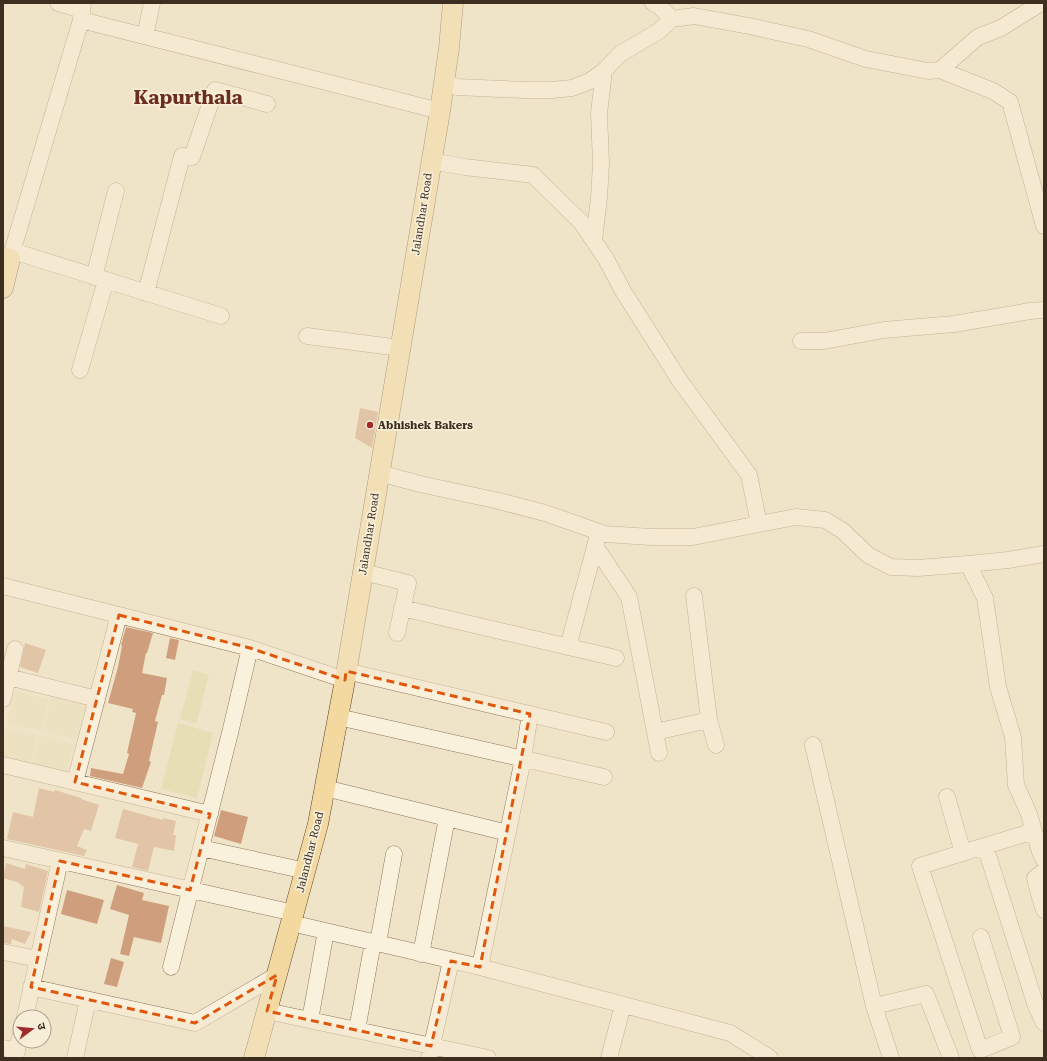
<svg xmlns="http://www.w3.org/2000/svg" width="1047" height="1061" font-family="'Roboto Serif','Noto Sans Devanagari',serif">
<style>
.farmland{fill:#e6deb5}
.building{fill:#cf9f7d}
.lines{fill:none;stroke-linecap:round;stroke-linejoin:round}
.minor-casing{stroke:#8d765c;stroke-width:17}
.major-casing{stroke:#5b4430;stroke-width:21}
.minor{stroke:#faf1dc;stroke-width:16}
.major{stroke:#f3d9a0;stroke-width:20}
.marked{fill:none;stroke:#df570d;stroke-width:3;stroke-dasharray:8 5;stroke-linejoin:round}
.poi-dot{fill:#9e2a2b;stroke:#f7eed8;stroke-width:1.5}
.labels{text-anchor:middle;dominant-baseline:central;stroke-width:3.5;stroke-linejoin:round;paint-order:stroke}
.street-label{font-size:11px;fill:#3d2e20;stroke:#f7eed8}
.poi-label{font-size:11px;font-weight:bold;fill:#3d2e20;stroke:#f7eed8;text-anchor:start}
.town-label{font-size:19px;font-weight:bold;fill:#6b2e1e;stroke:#f7eed8}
</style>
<rect width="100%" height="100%" fill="#f0e4c8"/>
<!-- farmland -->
<path class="farmland" d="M193,670l16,5 -13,49 -16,-5z
M15,691l33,8 -7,32 -34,-7z
M51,697l35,9 -9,34 -34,-9z
M178,723l35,10 -16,65 -36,-9z
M6,728l31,7 -7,32 -27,-6v-19z
M40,735l34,9 -9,32 -34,-10z"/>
<!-- building -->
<path class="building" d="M360,408l18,4 -6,36 -17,-10z
M126,627l27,6 -6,20h-1l-4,20 25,5 -3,17h-2l-7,26 3,1 -9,39 2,1 -9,26 -52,-12 1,-8 32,6 6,-20 -2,-1 9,-40 -4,-1 1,-3 -25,-6 10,-36 4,-21 -1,-1z
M170,638l9,2 -4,20 -9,-2z
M25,643l21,7 -8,23 -18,-6z
M39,788l15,4 1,-2 26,8v1l18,6 -8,26 -7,-2 -7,17 10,4 -3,6 -77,-17 6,-27 20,5z
M123,809l40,11v-2l13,3 -3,14h3l-2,16 -20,-4 -6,24 -16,-4 6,-23 -23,-6z
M221,810l27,7 -7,27 -27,-8z
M6,863l19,6 1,-5 22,7 -9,41 -18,-5 3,-20 -7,-5 -14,-4z
M117,885l27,8 -2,7 27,6 -8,37 -27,-6 -5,19 -9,-2 9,-39 -19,-6z
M67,890l37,10 -7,24 -36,-10z
M3,926l28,6 -6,12 -13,-5 -1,5 -8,-1z
M111,958l13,4 -7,25 -13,-3z"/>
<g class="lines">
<defs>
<path id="minor" d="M58,3l24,7
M653,3l6,3 13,13
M81,20l359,91
M145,36l7,-33
M940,70l53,21 17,11 34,124
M444,83l13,4 67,3h28l20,-2 18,-7 14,-10 16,-17 39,-23 13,-12 22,-3 55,10 59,13 58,20 62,12 12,-1 38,-33 23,-9 40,-25
M594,240l5,-42 2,-35 -2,-50 5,-42
M13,251l208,65
M10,259l71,-239 2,-17
M94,277l22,-86
M146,293l36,-137 10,1 23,-67 52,14
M307,336l93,12
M801,341h23l60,-11 70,-6 76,-13 14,-1
M80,370l26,-90
M379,473l41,11 79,17 46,12 60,21 46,3h42l66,-13 -10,-49 -69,-94 -57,-90 -17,-32 -25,-37 -48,-47 -68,-8 -34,-6
M759,524l37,-7 29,3 18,11 25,24 23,12 27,1 50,-4 40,-4 36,-6
M595,546l34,51 30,156
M968,564l17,34 13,89 15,50 3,48 13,29 11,38 4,8
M363,572l45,11 -11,50
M3,586l247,62 95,32
M694,596l15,124 7,25
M402,608l214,50
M568,647l29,-108
M346,671l260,61
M8,677l89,22
M3,699l12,-50
M338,717l266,60
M655,732l54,-12
M813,745l61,261
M3,765l207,49
M75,782l44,-167
M325,788l183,45
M947,797l16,56
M985,846l51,160 8,17
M3,848l291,65
M201,848l105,23
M1044,871l-9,7 4,16 5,16
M291,923l189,44 250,66 40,25
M981,937l31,100 -32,13 -60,-184 114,-35
M378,943l16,-89
M3,952l35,7
M421,954l26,-136
M171,967l59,-234 20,-85
M480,967l43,-208 7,-45
M31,987l164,36 82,-48
M267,1011l221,47
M25,1017l35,-156
M310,1020l16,-89
M357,1030l16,-88
M3,1048l14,3
M15,1058l5,-21
M75,1058l13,-58
M429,1058l22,-97
M609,1058l14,-53
M891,1058l-17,-52 52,-12 25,64"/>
<path id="major" d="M3,257l7,2 -7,29
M254,1058l64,-234 27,-144 95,-569 9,-63 4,-45"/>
</defs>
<!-- minor casing -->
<use href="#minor" class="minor-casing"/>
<!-- major casing -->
<use href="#major" class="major-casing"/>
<!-- minor -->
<use href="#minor" class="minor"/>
<!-- major -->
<use href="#major" class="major"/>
</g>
<!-- marked area -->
<path d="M0 0H1047V1061H0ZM119,615l131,33 95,32 1,-9 184,43 -50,253 -29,-6 -20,85 -164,-35 10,-36 -82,48 -164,-36 29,-126 130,29 20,-76 -135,-32z" fill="#f0e4c8" fill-opacity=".55" fill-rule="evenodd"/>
<path class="marked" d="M119,615l131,33 95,32 1,-9 184,43 -50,253 -29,-6 -20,85 -164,-35 10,-36 -82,48 -164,-36 29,-126 130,29 20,-76 -135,-32z"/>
<!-- markers -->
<circle class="poi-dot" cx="370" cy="425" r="4"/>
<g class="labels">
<!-- street labels -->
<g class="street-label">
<text transform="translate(422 214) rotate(-81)">Jalandhar Road</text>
<text transform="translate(369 534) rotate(-81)">Jalandhar Road</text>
<text transform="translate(310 852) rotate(-76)">Jalandhar Road</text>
</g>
<!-- poi labels -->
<g class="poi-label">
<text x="378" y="425">Abhishek Bakers</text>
</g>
<!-- town labels -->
<g class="town-label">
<text x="188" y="97">Kapurthala</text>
</g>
</g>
<!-- border -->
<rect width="1047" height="1061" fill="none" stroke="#3d2e20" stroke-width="8"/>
<!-- north arrow -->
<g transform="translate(32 1029) rotate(74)"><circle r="19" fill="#f7eed8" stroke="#ada18e"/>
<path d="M0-3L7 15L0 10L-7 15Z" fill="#9e2a2b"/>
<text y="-6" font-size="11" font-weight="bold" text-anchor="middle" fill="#3d2e20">उ</text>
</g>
</svg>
